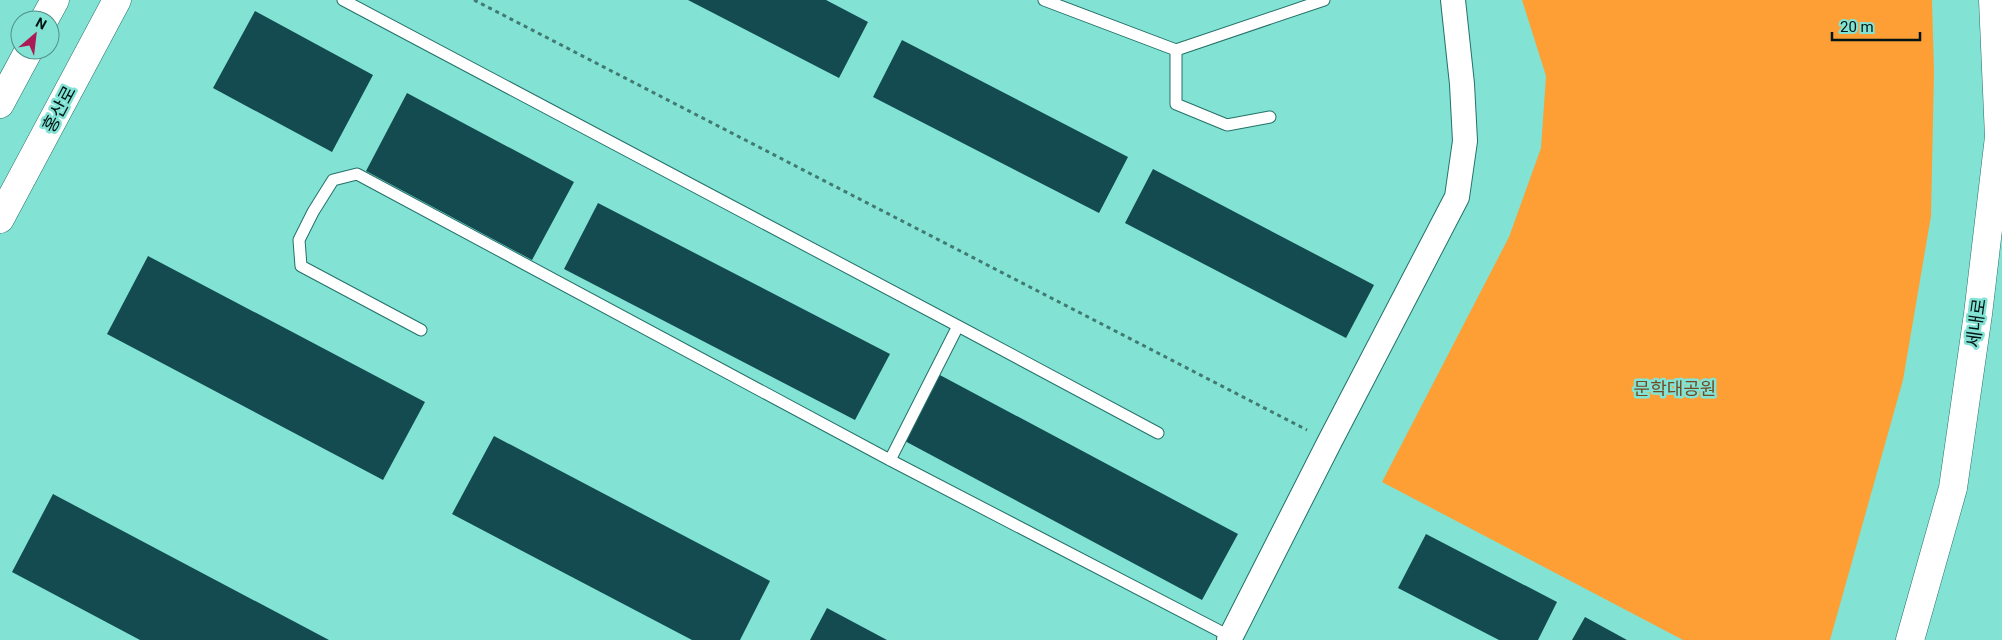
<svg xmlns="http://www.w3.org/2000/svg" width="2002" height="640" font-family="Roboto,'Noto Sans KR',sans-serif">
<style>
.green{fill:#fd9f35}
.building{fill:#134b50}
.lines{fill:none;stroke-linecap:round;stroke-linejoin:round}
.lane-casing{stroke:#247168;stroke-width:13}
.street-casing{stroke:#247168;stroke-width:26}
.secondary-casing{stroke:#247168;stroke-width:29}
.path{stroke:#417a71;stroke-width:3;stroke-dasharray:4 4;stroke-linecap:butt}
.lane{stroke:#fff;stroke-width:11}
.street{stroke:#fff;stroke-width:24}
.secondary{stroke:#fff;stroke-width:28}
.labels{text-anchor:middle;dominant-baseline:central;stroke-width:5;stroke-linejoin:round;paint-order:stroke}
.street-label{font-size:18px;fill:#021512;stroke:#82e3d5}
.park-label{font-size:18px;fill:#724b23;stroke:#82e3d5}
</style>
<rect width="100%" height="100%" fill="#82e3d5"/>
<!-- green -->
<path class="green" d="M1522,0h410l2,72 -3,144 -28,164 -73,260h-147l-301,-158 127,-245 32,-89 5,-72z"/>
<!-- building -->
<path class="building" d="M688,0h138l42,22 -29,56z
M255,11l118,64 -41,77 -119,-64z
M902,40l226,117 -29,56 -226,-116z
M407,93l167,89 -42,78 -166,-89z
M1153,169l221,116 -28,53 -221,-115z
M598,203l292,151 -35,66 -291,-151z
M148,256l277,146 -42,78 -276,-146z
M938,374l300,160 -36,66 -299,-160z
M494,436l276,145 -30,59h-48l-240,-126z
M53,494l276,146h-189l-128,-68z
M1426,534l131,68 -19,38h-39l-101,-52z
M827,608l60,32h-77z
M1585,617l42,23h-55z"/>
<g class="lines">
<defs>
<path id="lane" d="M343,0l615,326 -68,134
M1044,0l132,50 148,-50
M1176,50v54l51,21 43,-8
M958,326l200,107
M421,330l-120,-64 -2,-26 14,-28 20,-32 24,-6 533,286 341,177"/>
<path id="street" d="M1229,640l101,-199 127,-244 8,-56 -3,-57 -9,-84"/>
<path id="secondary" d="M44,20l11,-20
M0,104l29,-54
M0,219l117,-219
M1910,640l43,-152 25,-174 21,-177 -6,-137"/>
</defs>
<!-- lane casing -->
<use href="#lane" class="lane-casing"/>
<!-- street casing -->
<use href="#street" class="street-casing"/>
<!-- secondary casing -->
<use href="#secondary" class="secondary-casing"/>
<!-- path -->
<path class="path" d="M474,0l833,430"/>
<!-- lane -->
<use href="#lane" class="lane"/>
<!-- street -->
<use href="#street" class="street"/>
<!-- secondary -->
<use href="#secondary" class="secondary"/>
</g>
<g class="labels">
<!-- street labels -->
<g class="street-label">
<text transform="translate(59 109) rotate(-62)">홍산로</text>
<text transform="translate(1976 323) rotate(-82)">세내로</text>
</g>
<!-- park labels -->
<g class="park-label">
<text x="1675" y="388">문학대공원</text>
</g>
</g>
<!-- north arrow -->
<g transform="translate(35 35) rotate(28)"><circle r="24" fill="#82e3d5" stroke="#4f9187"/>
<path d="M0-4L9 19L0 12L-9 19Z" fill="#ab1b55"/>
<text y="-8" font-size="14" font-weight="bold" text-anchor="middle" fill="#021512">N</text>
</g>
<!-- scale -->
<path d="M1832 32v8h88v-8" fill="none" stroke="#021512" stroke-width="2.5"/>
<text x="1840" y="32" font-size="15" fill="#021512" stroke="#82e3d5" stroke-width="4" paint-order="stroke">20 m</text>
</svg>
